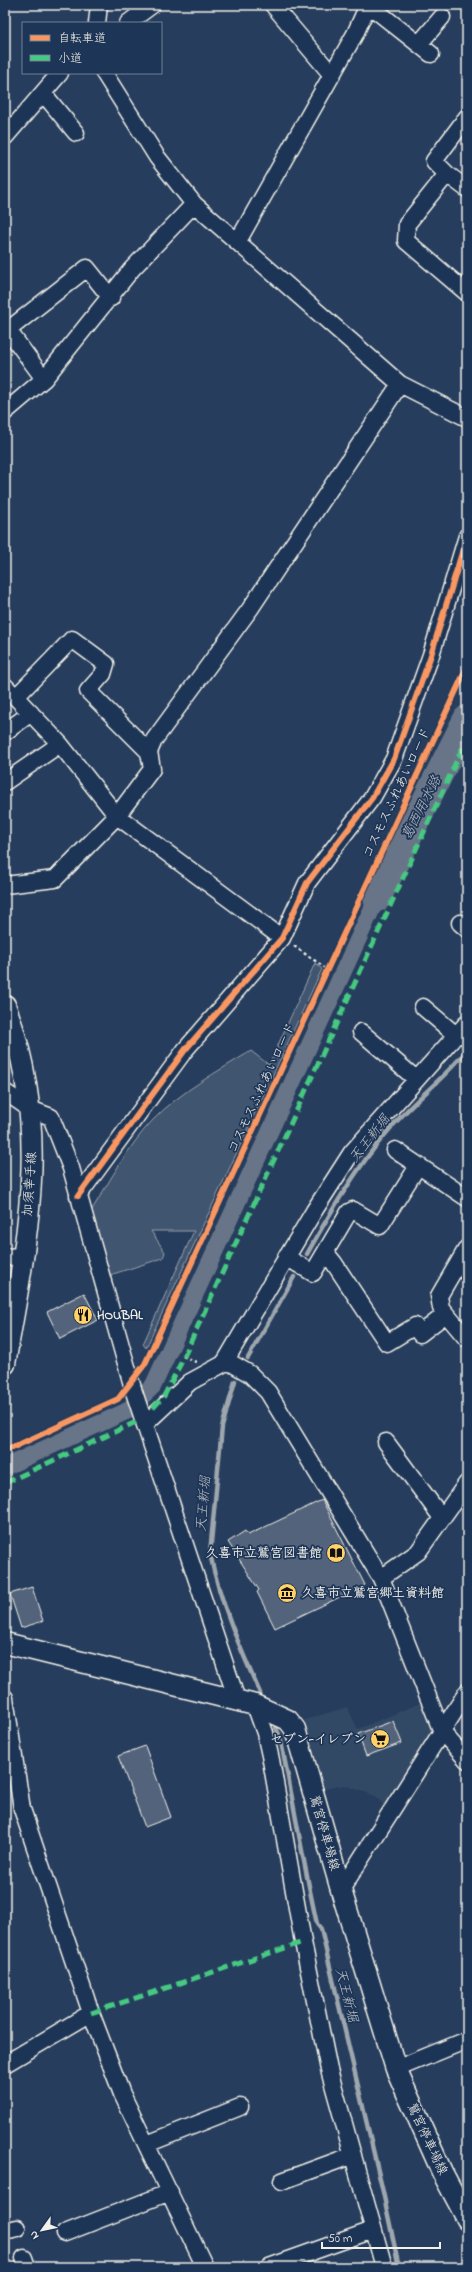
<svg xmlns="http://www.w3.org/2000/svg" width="472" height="2272" font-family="'Indie Flower','Klee One',sans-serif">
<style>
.built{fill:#334966}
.green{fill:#40546f;stroke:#9aa2ac}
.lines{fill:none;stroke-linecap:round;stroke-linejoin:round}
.stream{stroke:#9fa7ae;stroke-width:4.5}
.canal{stroke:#677588;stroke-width:17}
.river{stroke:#677588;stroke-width:28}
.building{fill:#52647b;stroke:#f4f1e8}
.minor-casing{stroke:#f4f1e8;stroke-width:19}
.major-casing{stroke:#f4f1e8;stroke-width:23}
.path{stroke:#f4f1e8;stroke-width:2.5;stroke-dasharray:3 3;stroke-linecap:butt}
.minor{stroke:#1d3557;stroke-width:16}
.major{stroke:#1d3557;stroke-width:20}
.quiet{stroke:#46c982;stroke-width:5;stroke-dasharray:10 5;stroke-linecap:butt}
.cycleway-casing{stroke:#1d3557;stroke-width:8}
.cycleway{stroke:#f99763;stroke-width:6}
.labels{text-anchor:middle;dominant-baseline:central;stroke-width:3.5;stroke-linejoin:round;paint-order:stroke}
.street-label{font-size:13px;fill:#f4f1e8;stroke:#1d3557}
.poi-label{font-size:13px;font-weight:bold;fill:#f4f1e8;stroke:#1d3557;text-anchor:start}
.water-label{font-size:14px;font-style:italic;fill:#bcbfc2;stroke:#1d3557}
</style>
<rect width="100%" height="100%" fill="#263d5d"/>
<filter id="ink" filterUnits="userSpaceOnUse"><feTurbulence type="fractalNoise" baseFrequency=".025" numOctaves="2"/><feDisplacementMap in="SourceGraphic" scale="8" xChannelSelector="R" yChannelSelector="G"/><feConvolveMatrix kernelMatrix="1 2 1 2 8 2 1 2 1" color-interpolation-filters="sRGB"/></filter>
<g filter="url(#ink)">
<!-- built -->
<path class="built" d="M425,1701l11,29 -51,77 -9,-11 -32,-11 -20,4 -19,-69 42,-13 11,22z"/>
<!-- green -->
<path class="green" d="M315,963l7,6 -176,379 -3,-4 51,-113h-43l14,21 -2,6 -53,17 -19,-64c19,-30 37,-65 62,-91 28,-29 64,-48 98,-69l18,14z"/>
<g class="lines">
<!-- stream -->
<path class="stream" d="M307,1254c23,-41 50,-87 81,-123 24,-29 55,-51 79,-81
M248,1358l46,-81
M235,1381l-13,46 -12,126c9,47 31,97 50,140
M276,1728l4,9c13,62 23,125 37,187l4,5 62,263 16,75"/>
<!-- canal -->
<path class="canal" d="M5,1467l122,-56 26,-25 224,-488"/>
<!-- river -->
<path class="river" d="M377,898l90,-179"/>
</g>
<!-- building -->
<path class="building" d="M84,1293l14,27 -38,19 -13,-27z
M322,1500l43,85 -90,43 -18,-36 2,-2 -31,-48 17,-11 3,4z
M32,1587l11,34 -22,7 -11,-34z
M393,1721l9,22 -36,13 -8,-22z
M145,1746l26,71 -26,10 -27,-71z"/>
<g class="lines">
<defs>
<path id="minor" d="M273,5l59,70
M369,5l62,49
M97,23l2,-18
M128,23l24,-18
M419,44l23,-27
M104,73l53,84 37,47 206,180 67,34
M43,93l33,40
M5,137l55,-64
M447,174l-13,-13 33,-44
M467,189l-20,-15 -40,50 -1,17 61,52
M238,241l117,-207 13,-29
M44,379l-36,-49 79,-62 24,30
M5,412l39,-33 88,-110 62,-65
M5,686l55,58 57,72 165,122
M16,697l56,-58 34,25 -3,10 -15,17 61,61
M5,732l26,-19
M5,782l55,-38
M5,885l50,-6 62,-63 35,-47 -3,-17 5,-12 96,-131 150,-225
M460,923l7,6
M423,1007l34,29
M361,1032l55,47
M5,1092l25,17 21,8 20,51 63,224 103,308
M395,1150l72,48
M78,1196l107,-146 97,-112 25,-55 65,-85 22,-39 37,-104 36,-119
M467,1248l-28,48 2,12 26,31
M326,1253l8,10 53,80 28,-17 5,8 26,-20
M5,1257l19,-1
M286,1257l27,16 36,-61 4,-2 27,16 38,-60
M226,1360l88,-149 38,-59 115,-129
M145,1424l45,-42 33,-18 3,-4 24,14 18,18 113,186 61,154 25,28
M386,1442l56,76
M381,1578l37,-26 49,-69
M5,1698l17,111 69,204 31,81 83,173
M255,1705l10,28 6,27 32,182 26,128 55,197
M341,1890l126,-198
M5,2064l86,-51
M396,2069l71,-29
M147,2144l93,-37
M282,2181l71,-26
M5,2231l12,-3
M65,2233l105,-41
M24,2258l3,9
M269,2267l104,-37"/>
<path id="major" d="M5,1005c47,124 22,233 0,359
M5,1643l250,62 33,15 7,9 46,161 55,179 46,103 25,47"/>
</defs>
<!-- minor casing -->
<use href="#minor" class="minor-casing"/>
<!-- major casing -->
<use href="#major" class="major-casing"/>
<!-- path -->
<path class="path" d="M294,946l34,24
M183,1356l13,6"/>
<!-- minor -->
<use href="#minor" class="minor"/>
<!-- major -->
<use href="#major" class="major"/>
<!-- quiet -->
<path class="quiet" d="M153,1408l11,-12 17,-33 286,-625
M5,1483l131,-61
M91,2013l212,-71"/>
<defs>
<path id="cycleway" d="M78,1196l107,-146 97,-112 25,-55 65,-85 22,-39 37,-104 36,-119
M5,1451l113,-52 27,-35 322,-697"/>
</defs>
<!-- cycleway casing -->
<use href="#cycleway" class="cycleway-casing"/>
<!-- cycleway -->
<use href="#cycleway" class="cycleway"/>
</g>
</g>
<!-- icons -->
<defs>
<symbol id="restaurant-disc" viewBox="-11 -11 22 22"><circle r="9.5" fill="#ffd166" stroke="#1d3557"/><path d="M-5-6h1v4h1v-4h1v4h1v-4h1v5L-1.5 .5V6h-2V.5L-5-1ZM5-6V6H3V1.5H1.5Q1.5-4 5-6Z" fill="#111"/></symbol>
<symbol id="library-disc" viewBox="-11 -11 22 22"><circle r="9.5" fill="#ffd166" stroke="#1d3557"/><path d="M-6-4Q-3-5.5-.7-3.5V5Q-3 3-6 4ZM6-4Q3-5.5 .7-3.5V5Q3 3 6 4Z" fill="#111"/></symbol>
<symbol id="museum-disc" viewBox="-11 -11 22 22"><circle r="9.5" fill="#ffd166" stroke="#1d3557"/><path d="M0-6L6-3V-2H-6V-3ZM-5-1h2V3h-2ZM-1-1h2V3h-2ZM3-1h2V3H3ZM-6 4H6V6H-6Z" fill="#111"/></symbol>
<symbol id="supermarket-disc" viewBox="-11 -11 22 22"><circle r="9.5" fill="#ffd166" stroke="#1d3557"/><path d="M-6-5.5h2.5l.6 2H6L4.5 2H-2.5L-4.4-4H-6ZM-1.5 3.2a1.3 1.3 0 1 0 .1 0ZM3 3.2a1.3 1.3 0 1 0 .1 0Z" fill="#111"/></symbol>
</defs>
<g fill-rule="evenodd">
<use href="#restaurant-disc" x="72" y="1304" width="22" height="22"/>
<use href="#library-disc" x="325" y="1542" width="22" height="22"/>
<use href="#museum-disc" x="276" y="1582" width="22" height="22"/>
<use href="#supermarket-disc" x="369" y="1728" width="22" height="22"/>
</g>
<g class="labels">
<!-- street labels -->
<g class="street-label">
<text transform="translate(397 793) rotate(-65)">コスモスふれあいロード</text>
<text transform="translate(262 1088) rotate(-65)">コスモスふれあいロード</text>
<text transform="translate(30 1184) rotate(-86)">加須幸手線</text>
<text transform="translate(324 1833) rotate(74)">鷲宮停車場線</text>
<text transform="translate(427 2139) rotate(65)">鷲宮停車場線</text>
</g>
<!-- poi labels -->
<g class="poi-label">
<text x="97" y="1315">HOUBAL</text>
<text x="322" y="1553" text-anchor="end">久喜市立鷲宮図書館</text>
<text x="301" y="1593">久喜市立鷲宮郷土資料館</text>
<text x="366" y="1739" text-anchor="end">セブン-イレブン</text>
</g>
<!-- water labels -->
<g class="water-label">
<text transform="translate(422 808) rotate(-63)">葛西用水路</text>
<text transform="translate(370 1139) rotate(-52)">天王新堀</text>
<text transform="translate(204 1504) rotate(-85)">天王新堀</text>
<text transform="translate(346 1995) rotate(76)">天王新堀</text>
</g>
</g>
<!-- margin -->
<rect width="472" height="2272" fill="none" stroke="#1d3557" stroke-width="20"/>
<rect x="10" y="10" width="452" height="2252" fill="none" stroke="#f4f1e8" stroke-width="1.5" filter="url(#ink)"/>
<!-- legend -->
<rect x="22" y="22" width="140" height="52" fill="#1d3557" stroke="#738091"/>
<rect x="30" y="35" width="20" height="6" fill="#f99763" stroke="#738091"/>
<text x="58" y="42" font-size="12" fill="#f4f1e8">自転車道</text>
<rect x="30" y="55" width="20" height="6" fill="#46c982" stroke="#738091"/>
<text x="58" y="62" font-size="12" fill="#f4f1e8">小道</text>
<!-- north arrow -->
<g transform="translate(42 2230) rotate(237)" stroke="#1d3557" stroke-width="3" paint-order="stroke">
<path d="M0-3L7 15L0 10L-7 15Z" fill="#f4f1e8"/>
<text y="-6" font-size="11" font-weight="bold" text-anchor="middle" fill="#f4f1e8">N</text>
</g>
<!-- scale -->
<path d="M322 2242v6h118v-6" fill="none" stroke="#f4f1e8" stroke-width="2"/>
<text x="328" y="2242" font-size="12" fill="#f4f1e8" stroke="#1d3557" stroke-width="3" paint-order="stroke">50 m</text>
</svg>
